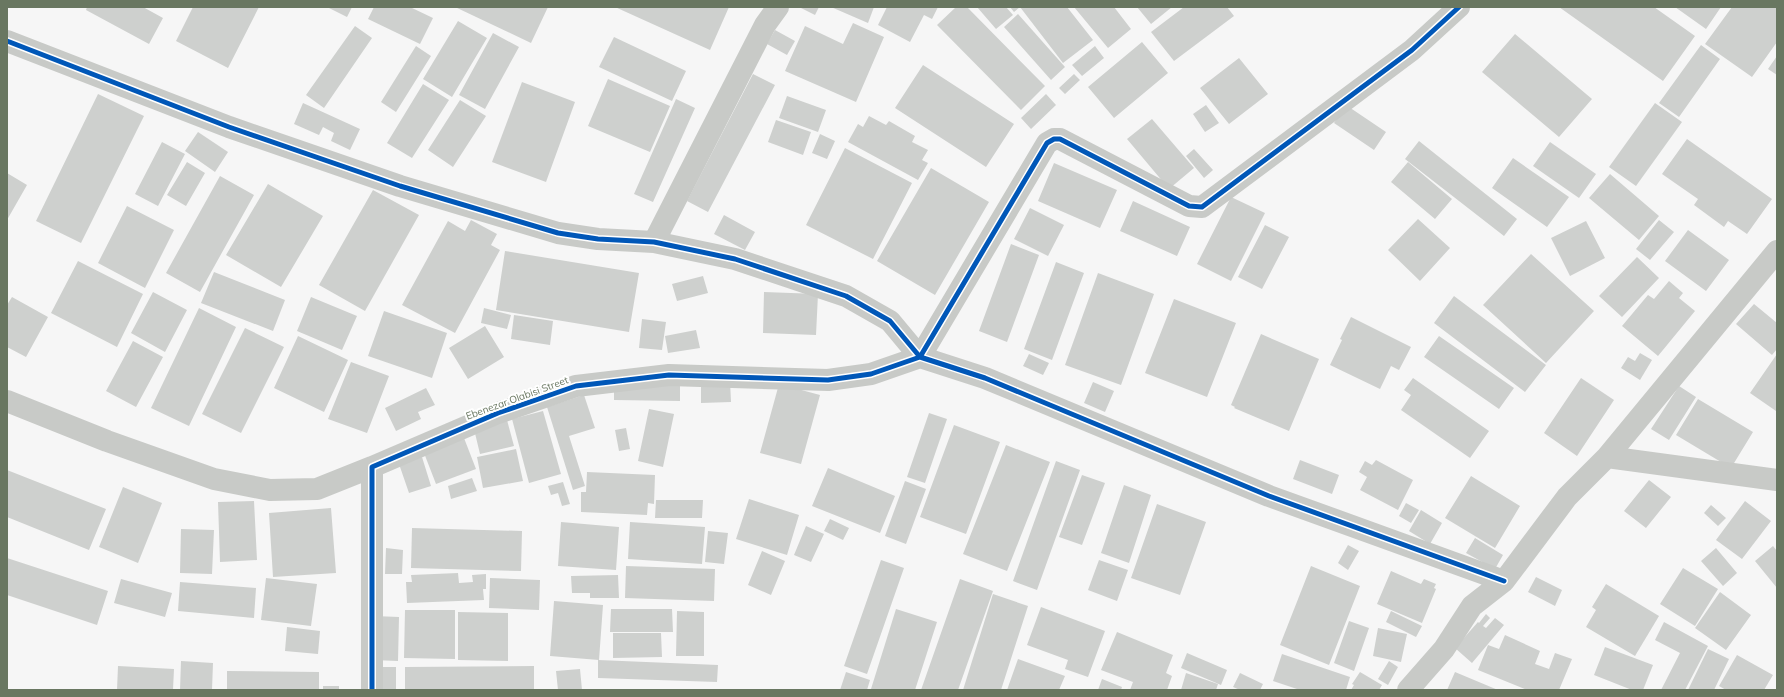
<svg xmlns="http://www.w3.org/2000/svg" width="1784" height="697" font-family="Mulish,sans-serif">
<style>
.building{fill:#ced0ce}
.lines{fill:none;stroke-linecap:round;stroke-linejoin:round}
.minor{stroke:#c8cac7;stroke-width:22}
.cycleway-casing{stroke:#fff;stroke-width:8}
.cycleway{stroke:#0057b8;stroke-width:5}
.labels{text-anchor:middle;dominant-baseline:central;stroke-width:4;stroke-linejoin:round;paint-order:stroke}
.street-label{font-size:10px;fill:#697761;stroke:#fff}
</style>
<rect width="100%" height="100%" fill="#f6f6f6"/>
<!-- building -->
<path class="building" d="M87,7h56l20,11 -14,26 -63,-34z
M193,7h66l-31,61 -52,-27z
M327,7h25l-5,10z
M374,7h36l23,11 -13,26 -52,-25z
M455,7h93l-17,36z
M615,7h114l-19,43z
M799,7h20l-4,8z
M831,7h43l-6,16z
M887,7h51l-6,12 -8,-4 -14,27 -32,-17z
M956,7h11l78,79 -24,24 -84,-85z
M977,7h29l7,8 -17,14z
M1010,7h57l26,33 -30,23 -43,-56 -6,5z
M1074,7h40l17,22 -23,19z
M1137,7h35l-21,17z
M1184,7h43l7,9 -60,45 -23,-29z
M1559,7h95l41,29 -32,45z
M1675,7h46l-15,22z
M1732,7h45v35l-25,35 -47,-33z
M1018,14l47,53 -14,13 -47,-53z
M458,21l29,17 -35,59 -29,-18z
M853,23l31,14 -28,65 -71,-31 20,-45 38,18z
M355,26l17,12 -48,70 -18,-13z
M775,30l20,11 -8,14 -20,-11z
M493,33l26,14 -34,62 -26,-14z
M1515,34l77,65 -33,38 -77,-65z
M614,37l72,34 -14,30 -73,-34z
M1142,42l26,31 -54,45 -26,-31z
M1701,45l19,14 -41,58 -20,-14z
M416,46l15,10 -35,56 -15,-10z
M1095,46l9,12 -22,18 -10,-11z
M1777,56v19l-9,-6z
M1239,58l29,36 -39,30 -29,-36z
M923,65l91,59 -28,43 -91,-59z
M753,74l22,11 -67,127 -21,-11z
M1074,74l6,6 -15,14 -6,-6z
M608,79l62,27 -20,46 -62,-26z
M522,82l53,20 -29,80 -54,-20z
M423,84l26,16 -37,58 -25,-15z
M98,94l46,22 -63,127 -45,-22z
M1046,94l10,11 -25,24 -10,-11z
M787,96l39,14 -8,22 -39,-14z
M676,99l19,9 -42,94 -19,-8z
M460,100l26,16 -33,51 -25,-17z
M303,103l57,26 -10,21 -19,-9 3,-8 -11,-6 -4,8 -25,-11z
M1655,103l27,19 -46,64 -27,-19z
M1206,105l13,18 -14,9 -12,-18z
M1346,105l40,27 -12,18 -40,-27z
M869,116l17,9 3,-4 26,15 -3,6 16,8 -6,10 6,3 -10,17 -70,-38 10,-18 5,3z
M1152,119l42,49 -25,21 -42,-50z
M776,120l35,12 -8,23 -35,-13z
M198,132l30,20 -13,20 -30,-21z
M820,134l15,7 -8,18 -15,-6z
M1687,139l85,60 -25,35 -19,-13 -4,6 -30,-22 4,-6 -36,-25z
M1419,141l98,78 -13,17 -99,-77z
M162,142l23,12 -27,52 -23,-12z
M1550,142l46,32 -17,24 -46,-32z
M845,148l67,35 -39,76 -67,-34z
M1194,149l19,21 -9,8 -18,-22z
M1513,158l56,39 -22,30 -55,-39z
M187,162l18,11 -19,33 -19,-11z
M1408,162l44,37 -17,20 -44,-37z
M1054,163l63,27 -17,38 -62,-27z
M931,168l58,34 -54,93 -58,-34z
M7,173l20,12 -20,35z
M1610,174l49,42 -20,24 -50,-42z
M220,176l34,19 -54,97 -34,-19z
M268,184l55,32 -42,71 -55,-32z
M373,190l46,25 -54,96 -46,-26z
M1231,197l34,16 -34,68 -34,-17z
M1133,201l57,26 -13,29 -57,-25z
M127,206l47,24 -29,58 -47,-25z
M1030,208l34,17 -16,31 -34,-17z
M724,215l31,17 -10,18 -31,-16z
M1418,219l32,29 -30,33 -32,-31z
M471,220l26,14 -6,11 9,5 -45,83 -53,-28 46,-84 17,10z
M1659,220l15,12 -24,28 -14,-11z
M1586,221l19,37 -35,18 -19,-38z
M1265,225l24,12 -27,52 -24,-12z
M1688,230l41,30 -23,31 -41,-30z
M1011,244l28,11 -32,87 -28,-11z
M505,251l134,22 -10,59 -133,-22z
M1531,254l63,57 -48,52 -63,-58z
M1637,257l22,21 -37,39 -23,-21z
M78,261l65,33 -26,53 -66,-34z
M1056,262l28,11 -32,87 -28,-11z
M214,272l71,28 -12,31 -72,-28z
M1098,273l56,21 -33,91 -56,-20z
M703,276l5,17 -31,8 -5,-17z
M1669,281l14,12 -4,5 16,13 -37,45 -36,-30 26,-31 6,4z
M153,292l34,18 -22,42 -34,-19z
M764,292l54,2 -2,41 -53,-2z
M1454,296l92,69 -21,27 -91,-69z
M12,297l36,20 -22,40 -19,-10v-42z
M311,297l46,19 -15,34 -45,-19z
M1174,299l62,24 -29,74 -62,-24z
M1754,304l23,19v26l-5,6 -36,-31z
M199,308l37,19 -47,99 -38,-18z
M484,308l27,7 -4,14 -26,-6z
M384,311l63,22 -15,45 -64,-22z
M514,315l39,6 -3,24 -39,-6z
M1351,317l60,30 -12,23 -8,-4 -11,23 -50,-24 12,-25 -2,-1z
M642,319l24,3 -4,28 -23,-2z
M485,326l19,31 -36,22 -19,-31z
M245,328l39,19 -43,86 -39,-19z
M696,330l4,18 -32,5 -3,-17z
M1261,334l58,25 -30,72 -55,-23 1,-1 -4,-2z
M298,336l50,24 -24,52 -50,-24z
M1439,336l75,52 -15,21 -75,-52z
M133,341l30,16 -27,50 -30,-16z
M1640,353l12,7 -12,20 -19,-12 7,-11 7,4z
M1029,354l20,9 -6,12 -20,-9z
M1777,354v55l-1,2 -26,-18z
M351,362l38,14 -22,57 -39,-14z
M1413,378l76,53 -19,27 -69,-48 10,-15 -7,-5z
M1581,378l33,22 -37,56 -33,-23z
M730,381l1,21 -30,1v-21z
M1093,382l21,9 -9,21 -21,-9z
M779,384l41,11 -19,69 -41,-11z
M614,385l66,1v15l-66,-1z
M1679,386l17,11 -27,43 -18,-11z
M426,388l9,17 -17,7 3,7 -25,12 -11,-23z
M584,395l11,33 -26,8 16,50 -12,4 -26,-83z
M1698,399l55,33 -22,36 -55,-33z
M649,409l25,5 -11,53 -25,-6z
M543,411l18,63 -32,9 -17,-64z
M929,413l18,6 -22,64 -18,-6z
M507,420l7,26 -34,8 -6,-25z
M954,425l46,17 -34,92 -46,-17z
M626,428l4,21 -11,2 -4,-21z
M464,438l12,31 -40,15 -12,-31z
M1006,445l44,17 -43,109 -44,-17z
M516,449l7,32 -40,7 -6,-31z
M422,457l9,29 -22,7 -10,-29z
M1300,460l39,15 -7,19 -39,-15z
M1376,460l37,20 -15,30 -38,-20 7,-13 -8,-5 6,-11 7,4z
M1056,461l24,9 -43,120 -24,-9z
M828,468l67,28 -15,37 -68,-27z
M7,470l99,39 -17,41 -82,-33z
M587,472l68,3 -1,29 -6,-1 -1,12 -66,-3v-20h5z
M1082,475l23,8 -23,62 -23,-8z
M1471,476l49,30 -25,42 -50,-30z
M472,478l5,13 -26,8 -3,-13z
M1649,480l22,17 -25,31 -22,-17z
M905,481l21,8 -20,55 -21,-8z
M563,482l7,22 -8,2 -4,-13 -7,2 -3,-9z
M1124,485l27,10 -22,68 -28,-10z
M123,487l39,16 -24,60 -39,-16z
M749,499l50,16 -12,40 -51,-16z
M656,500h47l-1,18h-47z
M254,501l3,59 -37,2 -2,-60z
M1745,501l26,20 -29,38 -26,-19z
M1406,503l13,7 -8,13 -12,-7z
M1157,504l49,18 -26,73 -49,-17z
M1711,505l15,13 -8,8 -14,-13z
M331,508l5,65 -63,4 -4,-64z
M1421,510l21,13 -12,21 -21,-13z
M830,519l19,9 -6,12 -19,-9z
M561,522l58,5 -3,43 -58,-4z
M630,522l75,5 -3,37 -74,-5z
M806,526l18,8 -13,28 -17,-7z
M412,528l110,3 -1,40 -110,-3z
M181,529l33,1 -2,44 -32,-1z
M708,531l20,2 -4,31 -19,-2z
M1475,538l28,17 -8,14 -29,-16z
M1348,545l11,6 -11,19 -10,-7z
M1773,546l4,5v37l-22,-27z
M386,548l17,2 -1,24h-17z
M1716,548l21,25 -14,13 -22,-25z
M762,551l23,10 -14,34 -23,-10z
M7,558l101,33 -11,34 -90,-30z
M881,560l23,8 -37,106 -23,-8z
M1099,560l29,10 -11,31 -29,-11z
M626,566l89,3 -1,32 -89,-3z
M1311,566l49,20 -31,79 -49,-20z
M1683,568l35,21 -23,37 -35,-22z
M1391,571l30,13 3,-5 12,5 -2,4 2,1 -14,34 -45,-19z
M458,573l1,10 14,-1 -1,-7 14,-1v15h-3l1,11 -77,3 -1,-21h6l-1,-7z
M618,575l1,23h-29v-5h-18l-1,-17z
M1536,577l26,13 -7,16 -27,-14z
M266,578l51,6 -6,42 -50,-6z
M490,578l50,2 -1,30 -50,-2z
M121,579l51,14 -7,24 -51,-14z
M960,579l33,12 -35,99h-37z
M180,582l76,6 -2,30 -76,-7z
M1606,584l53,32 -24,40 -49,-29 10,-17 -4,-3z
M1720,592l31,23 -25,35 -31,-22z
M993,594l35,12 -27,84h-38z
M554,601l49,4 -4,55 -49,-4z
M1041,607l64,24 -17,46 -23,-8 3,-9 -41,-15z
M611,609h61l1,23h-63z
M896,609l41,13 -22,68h-41l-3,-1z
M405,610h50v49l-51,-1z
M677,611l27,1v44h-28z
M1391,611l31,15 -6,11 -30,-15z
M458,612l50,1v48l-50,-1z
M1486,614l4,4 -7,8 3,2 9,-10 9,7 -32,38 -17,-15 23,-26 1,1z
M374,616l25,1 -1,44 -25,-1z
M1349,621l20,7 -15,43 -20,-8z
M1664,622l44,24 -23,44h-24l19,-37 -25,-13z
M287,627l33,4 -2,23 -33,-3z
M1378,628l29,6 -6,28 -28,-6z
M1117,632l56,23 -7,18 6,3 -5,14h-37l3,-8 -32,-12z
M613,633h48l1,24 -49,1z
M1505,635l35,16 -5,13 14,5 6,-16 17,6 -13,31h-32l-49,-20 10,-25 11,4z
M1605,647l48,18 -10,25h-11l-38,-15z
M1708,649l21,10 -15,31h-26z
M1187,653l40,17 -6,15 -40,-17z
M1282,654l68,23 -4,13h-46l-27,-9z
M1737,655l36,20 -9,15h-38l-7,-4z
M1018,659l47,17 -6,14h-52z
M598,660l120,5 -1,17 -119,-4z
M181,661l32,2 -1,27h-32z
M1389,661l9,6 -10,18 -10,-6z
M118,666l56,3 -1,21h-56z
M534,666v24h-129v-23z
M375,667h21v23h-21z
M580,669l2,21h-24l-2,-19z
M227,671l92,1v18h-92z
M846,672l24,8 -3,10h-27z
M1360,672l22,13 -3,5h-28l3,-5 -2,-1z
M1455,672l43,18h-51z
M1186,673l32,11 -2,6h-35z
M1240,673l23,11 -3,6h-20l-7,-3z
M1102,679l20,8 -1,3h-23z
M323,686h16v4h-16z"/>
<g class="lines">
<!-- minor -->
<path class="minor" d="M7,41l222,86 171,59 158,47 40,6 56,3 81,17 111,37 44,25 30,36 65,21 284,118 235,85
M654,242l111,-217 13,-18
M7,401l100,40 107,38 56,11 47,-1 55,-22
M1607,457l170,23
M372,690v-223l126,-54 78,-27 93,-11 159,5 43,-6 49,-17 127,-214 7,-4h6l129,67 13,1 210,-157 47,-43
M1408,690l36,-41 28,-43 32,-25 63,-84 40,-40 170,-206"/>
<defs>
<path id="cycleway" d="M7,41l222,86 171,59 158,47 40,6 56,3 81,17 111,37 44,25 30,36 65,21 284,118 235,85
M372,690v-223l126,-54 78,-27 93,-11 159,5 43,-6 49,-17 127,-214 7,-4h6l129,67 13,1 210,-157 47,-43"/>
</defs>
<!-- cycleway casing -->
<use href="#cycleway" class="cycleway-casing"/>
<!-- cycleway -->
<use href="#cycleway" class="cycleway"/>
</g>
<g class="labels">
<!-- street labels -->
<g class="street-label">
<text transform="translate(517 398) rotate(-20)">Ebenezar Olabisi Street</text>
</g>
</g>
<!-- border -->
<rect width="1784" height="697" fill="none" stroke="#697761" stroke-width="16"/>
</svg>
